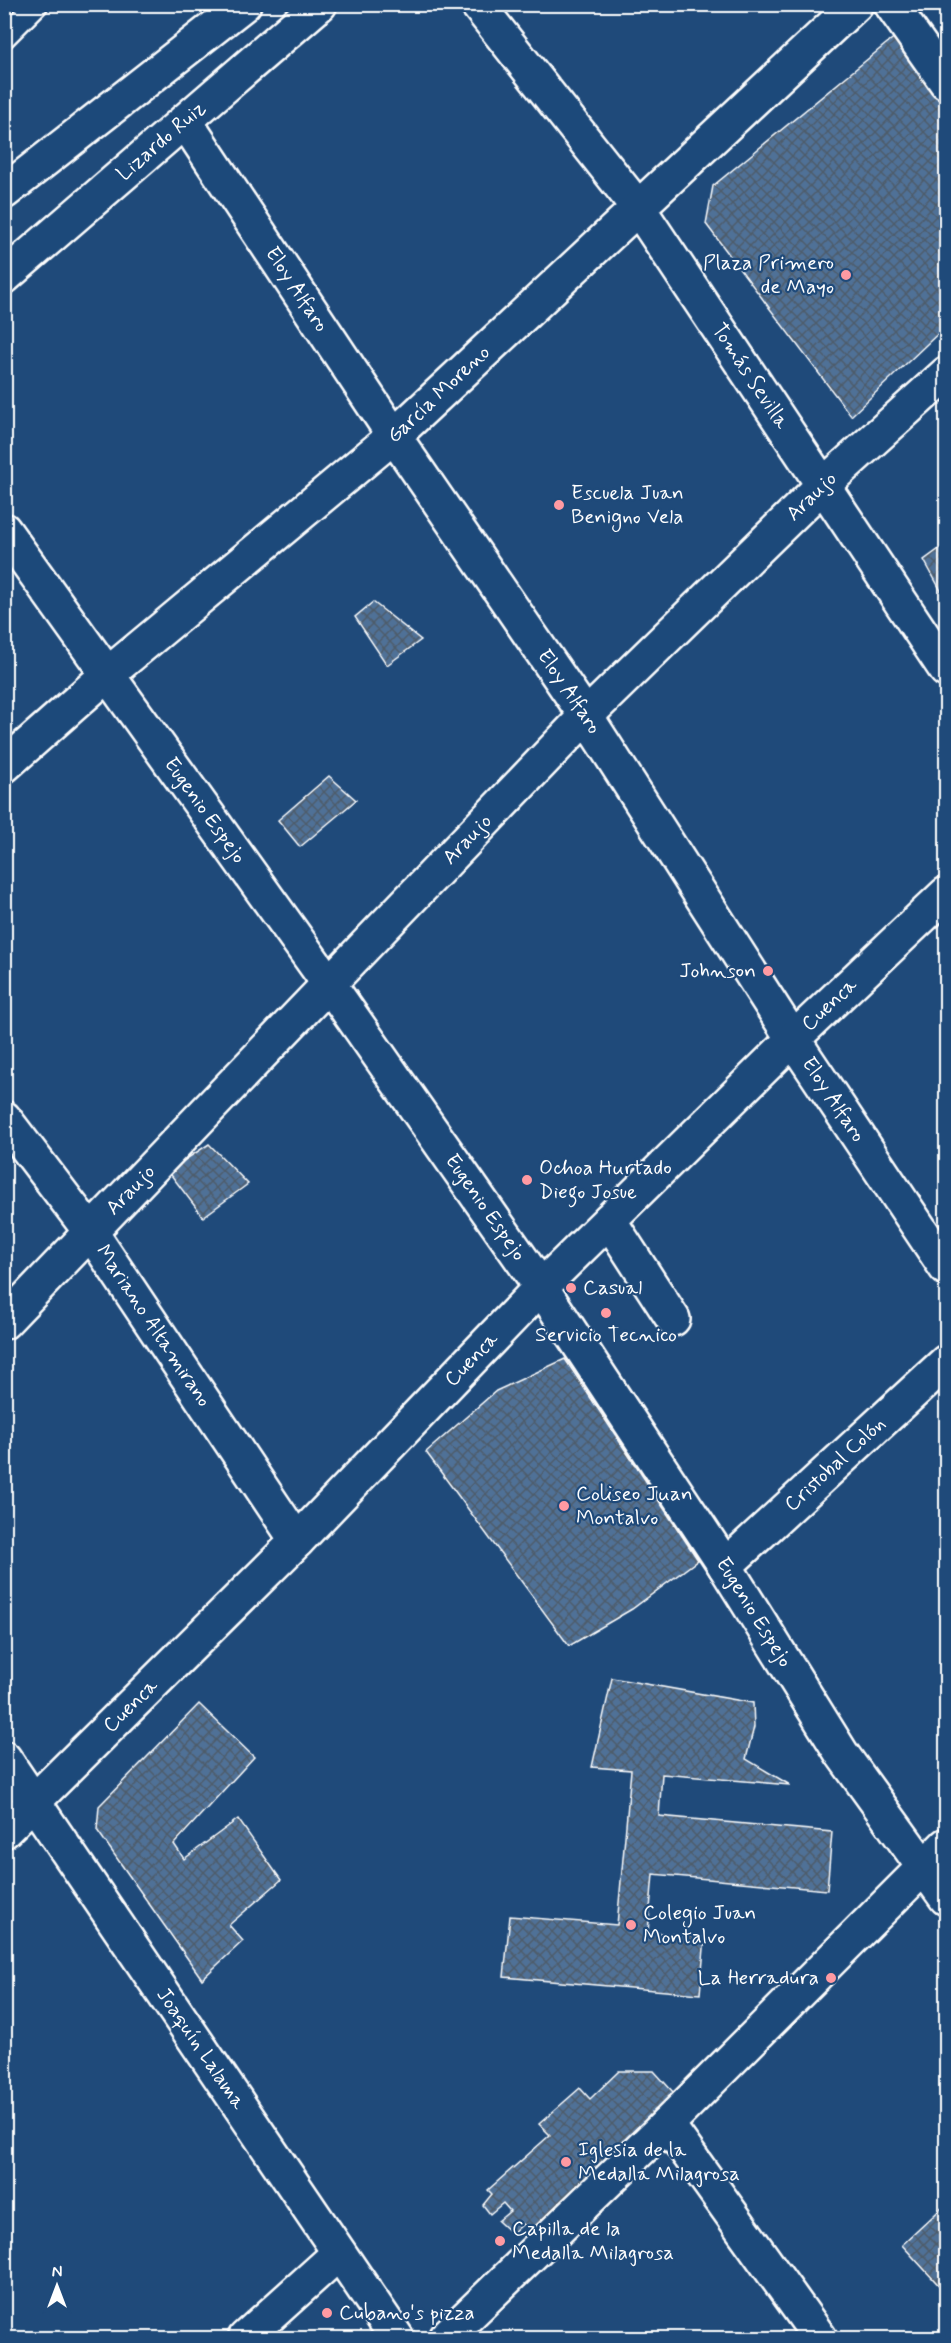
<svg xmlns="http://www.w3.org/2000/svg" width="951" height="2343" font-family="Mynerve,sans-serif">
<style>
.building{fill:url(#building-cross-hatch);stroke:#fff;stroke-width:1.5}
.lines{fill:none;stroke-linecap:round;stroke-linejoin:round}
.service-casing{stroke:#fff;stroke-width:26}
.minor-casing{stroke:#fff;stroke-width:38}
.secondary-casing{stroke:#fff;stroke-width:38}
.service{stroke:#1f4a7a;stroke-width:21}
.minor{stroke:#1f4a7a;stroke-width:33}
.secondary{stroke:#1f4a7a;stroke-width:33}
.poi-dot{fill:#ff9aa2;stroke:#1f4a7a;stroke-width:2}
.labels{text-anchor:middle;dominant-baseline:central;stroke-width:4.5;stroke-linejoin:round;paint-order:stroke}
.street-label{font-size:21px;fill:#fff;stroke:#1f4a7a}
.poi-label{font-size:21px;fill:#fff;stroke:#1f4a7a;text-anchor:start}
</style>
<defs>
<pattern id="building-cross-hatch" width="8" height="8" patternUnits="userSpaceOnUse" patternTransform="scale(1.5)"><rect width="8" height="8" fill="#507197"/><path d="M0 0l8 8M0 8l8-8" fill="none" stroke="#4e5b6a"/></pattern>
</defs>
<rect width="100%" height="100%" fill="#1f4a7a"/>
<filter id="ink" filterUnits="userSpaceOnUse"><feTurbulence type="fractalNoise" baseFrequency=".0167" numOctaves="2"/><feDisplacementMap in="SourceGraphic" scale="12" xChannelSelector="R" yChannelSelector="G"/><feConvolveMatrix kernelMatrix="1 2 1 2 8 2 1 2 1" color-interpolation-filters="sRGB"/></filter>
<g filter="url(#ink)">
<!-- building -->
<path class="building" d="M897,35l49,66v225l-95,90 -145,-192 7,-38z
M946,544v56l-22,-40z
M373,602l48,38 -34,25 -32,-48z
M329,776l27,24 -56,47 -22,-27z
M209,1144l39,40 -45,33 -35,-46z
M565,1359l133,201 -66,49 -63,37 -143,-194 70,-61z
M612,1678l141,25 1,24 -8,32 44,26 -128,-11 -3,42 173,16 -5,58 -174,-16 -5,58 57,5 -5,57 -196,-17 6,-61 107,9 14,-155 -39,-3z
M199,1704l55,53 -80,87 10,15 54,-40 43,61 -52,45 14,16 -41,38 -105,-149 2,-24z
M619,2071h35l20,22 -29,38 -107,106 -15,-13 -11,10 -14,-13 12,-10 -7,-8 -13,11 -7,-9 9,-11 -4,-4 62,-55 -11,-11 41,-36 10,11z
M946,2204v89l-44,-48z"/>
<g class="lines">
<defs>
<path id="service" d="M4,37l33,-33"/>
<g id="minor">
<path id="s1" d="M477,4l162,205 307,461"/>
<path d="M891,4l55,78"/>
<path id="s2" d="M185,121l209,315 192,280 207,323 153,229"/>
<path id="s3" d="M4,530l325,454 212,303 184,279 117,188 104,144"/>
<path id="s4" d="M4,766l104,-92 286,-238 462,-432"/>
<path id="s5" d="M4,1118l86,113 207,310"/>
<path d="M609,1220l64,99"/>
<path id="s6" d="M4,1322l582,-606 236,-230 124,-112"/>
<path id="s7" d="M725,1566l221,-204"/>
<path id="s8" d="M4,1758l393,580"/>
<path id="s9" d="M4,1831l293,-290 244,-254 252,-248 153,-145"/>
<path d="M667,2124l153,214"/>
<path d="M245,2338l94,-85"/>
<path d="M445,2338l222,-214 279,-279"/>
</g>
<g id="secondary">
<path d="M4,192l240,-188"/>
<path id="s10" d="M4,277l316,-273"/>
</g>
</defs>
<!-- service casing -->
<use href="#service" class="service-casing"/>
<!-- minor casing -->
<use href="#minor" class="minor-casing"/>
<!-- secondary casing -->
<use href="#secondary" class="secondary-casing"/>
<!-- service -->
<use href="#service" class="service"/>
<!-- minor -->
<use href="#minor" class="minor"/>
<!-- secondary -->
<use href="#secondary" class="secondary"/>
</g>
</g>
<!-- markers -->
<g class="poi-dot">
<circle cx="846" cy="275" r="6"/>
<circle cx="559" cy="505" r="6"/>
<circle cx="768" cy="971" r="6"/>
<circle cx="527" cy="1180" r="6"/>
<circle cx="571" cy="1288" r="6"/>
<circle cx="606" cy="1313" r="6"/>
<circle cx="564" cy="1506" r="6"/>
<circle cx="631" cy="1925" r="6"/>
<circle cx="831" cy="1978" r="6"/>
<circle cx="566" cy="2162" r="6"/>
<circle cx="500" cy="2241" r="6"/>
<circle cx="327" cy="2313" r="6"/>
</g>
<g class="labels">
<!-- street labels -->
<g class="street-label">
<text stroke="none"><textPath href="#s10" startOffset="208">Lizardo Ruiz</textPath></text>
<text stroke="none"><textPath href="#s2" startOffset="202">Eloy Alfaro</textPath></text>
<text stroke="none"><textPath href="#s1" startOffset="462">Tomás Sevilla</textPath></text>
<text stroke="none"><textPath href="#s4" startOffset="572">García Moreno</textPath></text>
<text stroke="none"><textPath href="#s6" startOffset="1155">Araujo</textPath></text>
<text stroke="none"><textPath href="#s2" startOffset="688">Eloy Alfaro</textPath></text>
<text stroke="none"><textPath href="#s3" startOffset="345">Eugenio Espejo</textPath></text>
<text stroke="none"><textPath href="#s6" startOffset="669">Araujo</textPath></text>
<text stroke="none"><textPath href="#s9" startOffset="1168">Cuenca</textPath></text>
<text stroke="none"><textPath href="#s2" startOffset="1174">Eloy Alfaro</textPath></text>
<text stroke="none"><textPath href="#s6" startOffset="183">Araujo</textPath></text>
<text stroke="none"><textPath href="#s3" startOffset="831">Eugenio Espejo</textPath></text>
<text stroke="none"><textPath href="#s5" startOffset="256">Mariano Altamirano</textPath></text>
<text stroke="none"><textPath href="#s9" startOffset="664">Cuenca</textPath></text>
<text stroke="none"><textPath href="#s7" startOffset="150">Cristobal Colón</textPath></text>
<text stroke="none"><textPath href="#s3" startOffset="1317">Eugenio Espejo</textPath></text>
<text stroke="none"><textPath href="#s9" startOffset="178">Cuenca</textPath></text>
<text stroke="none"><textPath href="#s8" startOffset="351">Joaquín Lalama</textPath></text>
</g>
<!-- poi labels -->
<g class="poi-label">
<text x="834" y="263" text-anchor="end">Plaza Primero<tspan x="834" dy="24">de Mayo</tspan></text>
<text x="571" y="493">Escuela Juan<tspan x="571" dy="24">Benigno Vela</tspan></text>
<text x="756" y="971" text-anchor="end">Johnson</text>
<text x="539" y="1168">Ochoa Hurtado<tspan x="539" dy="24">Diego Josue</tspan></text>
<text x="583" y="1288">Casual</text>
<text x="606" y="1335" text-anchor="middle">Servicio Tecnico</text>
<text x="576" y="1494">Coliseo Juan<tspan x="576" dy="24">Montalvo</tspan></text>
<text x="643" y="1913">Colegio Juan<tspan x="643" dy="24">Montalvo</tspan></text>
<text x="819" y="1978" text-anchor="end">La Herradura</text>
<text x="578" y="2150">Iglesia de la<tspan x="578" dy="24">Medalla Milagrosa</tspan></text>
<text x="512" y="2229">Capilla de la<tspan x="512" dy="24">Medalla Milagrosa</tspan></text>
<text x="339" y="2313">Cubano's pizza</text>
</g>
</g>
<!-- margin -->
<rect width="951" height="2343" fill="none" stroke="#1f4a7a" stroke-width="24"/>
<rect x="12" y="12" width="927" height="2319" fill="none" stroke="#fff" stroke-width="2" filter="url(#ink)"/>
<!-- north arrow -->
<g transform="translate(57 2286)" stroke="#1f4a7a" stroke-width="4.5" paint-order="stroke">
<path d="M0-4.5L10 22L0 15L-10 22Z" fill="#ffffff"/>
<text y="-9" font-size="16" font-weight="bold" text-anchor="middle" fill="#ffffff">N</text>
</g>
</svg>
